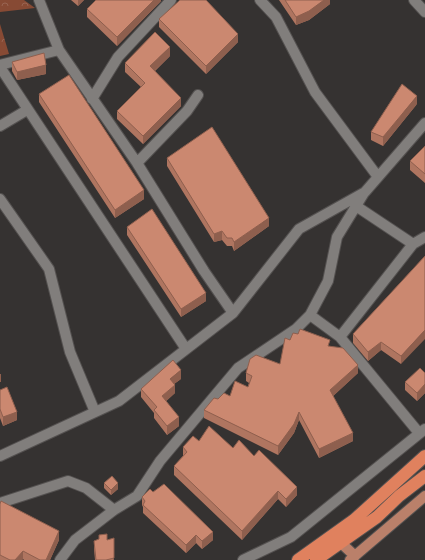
<svg xmlns="http://www.w3.org/2000/svg" width="425" height="560" font-family="'Noto Serif',serif">
<style>
.forest{fill:url(#forest-crowns)}
.lines{fill:none;stroke-linecap:round;stroke-linejoin:round}
.minor-casing{stroke:#545150;stroke-width:12}
.major-casing{stroke:#545150;stroke-width:12}
.highway-casing{stroke:#545150;stroke-width:14}
.minor{stroke:#817e7c;stroke-width:10}
.major{stroke:#ba806a;stroke-width:10}
.highway{stroke:#e0815e;stroke-width:12}
.wall{fill:#af7560}
.shaded-wall{fill:#8e5f4e}
.building{fill:#cb8870;stroke:#8e5f4e}
</style>
<defs>
<pattern id="forest-crowns" width="20" height="18" patternUnits="userSpaceOnUse"><rect width="20" height="18" fill="#874a34"/><path d="M2 6a3 3 0 1 1 6 0M12 15a3 3 0 1 1 6 0" fill="none" stroke="#986451"/></pattern>
</defs>
<rect width="100%" height="100%" fill="#353231"/>
<!-- forest -->
<path class="forest" d="M0,0h24l11,8 -35,4z
M0,24l9,30 -9,2z"/>
<g class="lines">
<defs>
<path id="minor" d="M39,0l20,50
M260,0l16,17 39,75 63,85
M414,0l11,12
M0,65l59,-15 78,113 50,-52 11,-16
M0,67l186,282
M92,99l26,-42 53,-57
M0,126l27,-16
M137,163l67,108 29,42
M0,199l49,70 21,83 25,60
M356,206l57,38 12,-7
M310,315l30,22 79,96
M340,337l73,-93
M0,456l119,-55 114,-88 66,-84 66,-37 60,-69
M0,503l68,-22 18,7 28,22
M60,560l15,-20 39,-30 23,-14 23,-35 78,-93 58,-39 14,-14 18,-34 9,-44 27,-44
M243,560l48,-23 134,-108"/>
<path id="major" d="M341,543l14,13
M350,560l75,-64"/>
<path id="highway" d="M298,560l56,-40 71,-64
M316,560l61,-43 22,-21 26,-20"/>
</defs>
<!-- minor casing -->
<use href="#minor" class="minor-casing"/>
<!-- major casing -->
<use href="#major" class="major-casing"/>
<!-- highway casing -->
<use href="#highway" class="highway-casing"/>
<!-- minor -->
<use href="#minor" class="minor"/>
<!-- major -->
<use href="#major" class="major"/>
<!-- highway -->
<use href="#highway" class="highway"/>
</g>
<!-- wall -->
<path class="wall" d="M71,0h13l-6,6z
M161,0v1l-44,45 -30,-29v-8z
M279,0h51v4l-21,16 -13,5z
M159,19l79,23 -32,32 -47,-47z
M170,56l-15,15 26,35 -38,38 -26,-25v-8l24,-24 -16,-15v-9z
M12,62l34,12 -29,6 -5,-9z
M39,94l105,105 -29,19 -76,-116z
M417,104l-34,42 -12,-6v-8z
M425,146v37l-15,-13v-9z
M167,158l102,68 -35,25 -2,-5h-5l-5,-6 -8,2 -47,-76z
M127,227l79,74 -25,16 -54,-82z
M425,256l-24,108 -20,-14 -13,11 -15,-18v-9z
M290,340l40,6 28,27 -25,23 20,45 -34,17 -20,-38 -5,13 -16,22 -74,-37v-8l14,-11 12,-3 18,-9 1,-4 -3,-2v-8l34,-9z
M425,373v20l-8,8 -12,-11v-8z
M181,379l-7,5 1,9 -9,8 13,25 -12,9 -13,-17v-5l-13,-16v-8z
M0,390l17,30 -14,6 -3,-8z
M199,441l34,7 21,8 43,39 -11,12 -8,-8 -36,41 -68,-65v-9l9,-10v-9z
M104,483l14,6 -7,6 -7,-7z
M142,497l71,43 -11,9 -6,-6 -10,10 -43,-40v-6l-1,-2z
M0,504l59,36 -9,20h-26l-1,-1 -1,1h-22z
M107,540l7,20h-19l-1,-11v-8z"/>
<!-- shaded-wall -->
<path class="shaded-wall" d="M78,0h6l-6,6z
M154,0h7v1l-44,45v-9z
M324,0h6v4l-21,16 -13,5v-8z
M238,34v8l-32,32v-8z
M170,47v9l-20,19v-9z
M46,65v9l-29,6v-8z
M417,96v8l-34,42v-9z
M181,98v8l-38,38v-8z
M144,190v9l-29,19v-8z
M269,218v8l-35,25v-9z
M222,231v9l-8,2v-8z
M206,293v8l-25,16v-8z
M425,330v9l-24,25v-8z
M381,342v8l-13,11v-9z
M358,365v8l-28,26v-9z
M181,370v9l-11,8v-8z
M0,374h1v8h-1z
M425,384v9l-8,8v-8z
M175,385v8l-13,12v-9z
M17,412v8l-14,6v-9z
M299,412v8l-5,13 -16,22v-9z
M179,417v9l-12,9v-9z
M353,433v8l-34,17v-9z
M118,483v6l-7,6v-5z
M297,487v8l-11,12v-8z
M278,491v8l-36,41v-9z
M59,531v9l-9,20h-4z
M213,532v8l-11,9v-8z
M196,535v8l-10,10v-8z
M23,551v8l-1,1h-7z"/>
<!-- building -->
<path class="building" d="M96,0h58l-37,37 -30,-28z
M180,0h26l32,34 -32,32 -47,-47z
M285,0h39l-15,11 -13,6z
M155,32l15,15 -20,19 31,32 -38,38 -26,-25 28,-28 -20,-20z
M44,53l2,12 -29,7 -5,-10z
M69,75l75,115 -29,20 -76,-116z
M402,84l15,12 -34,41 -12,-5z
M212,127l57,91 -35,24 -2,-4h-5l-5,-7 -8,3 -47,-76z
M425,146v28l-15,-13z
M152,209l54,84 -25,16 -54,-82z
M425,256v74l-24,26 -20,-14 -13,10 -15,-18z
M300,329l30,11 -2,6 15,2 15,17 -28,25 23,43 -34,16 -20,-37 -5,12 -16,22 -74,-36 10,-12 4,1 6,-6 6,3 5,-15 13,6 4,-11 -6,-3 4,-14 6,-4 24,9 5,-26 5,2 3,-7 5,1z
M173,360l8,10 -11,9 5,6 -13,11 17,21 -12,9 -13,-16 3,-3 -16,-18z
M420,368l5,5v11l-8,9 -12,-11z
M7,387l10,25 -14,5 -3,-8v-19z
M209,426l24,22 6,-8 15,16 5,-6 38,37 -11,12 -8,-8 -36,40 -68,-65 13,-14 -4,-5 10,-11 6,5z
M112,476l6,7 -7,7 -7,-7z
M164,484l49,48 -11,9 -6,-6 -10,10 -43,-40 2,-4 -3,-4 8,-8 3,3z
M1,501l58,30 -13,29h-6l-17,-9 -8,9h-5l-10,-5v-51z
M107,534v6l7,-2v20l-8,2h-10l-2,-19 5,-2v-4z"/>
</svg>
